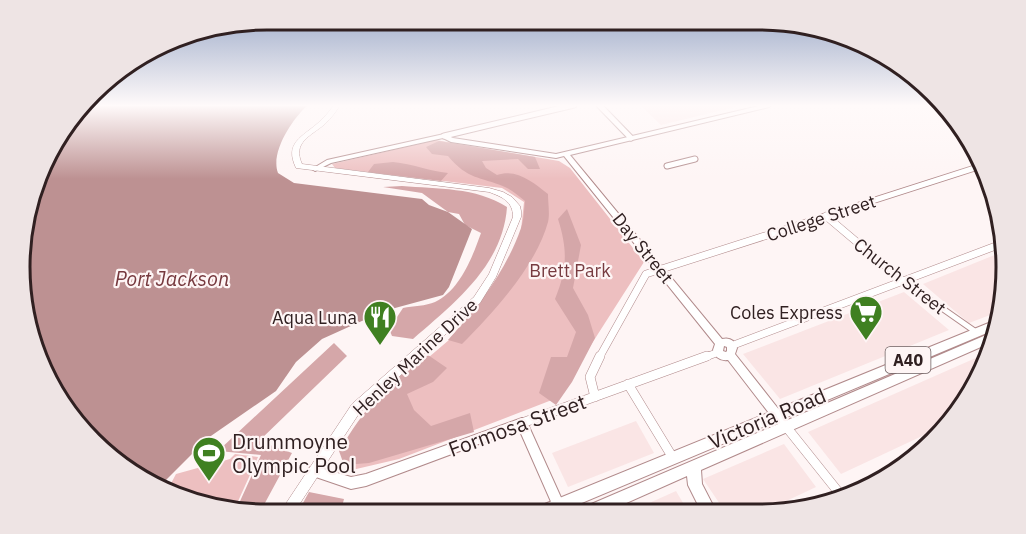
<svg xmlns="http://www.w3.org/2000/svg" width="1026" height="534" font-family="'IBM Plex Sans',sans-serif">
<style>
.built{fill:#fae5e5}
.green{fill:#edbfc0}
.forest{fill:#d5a7a9}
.water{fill:#bd9192}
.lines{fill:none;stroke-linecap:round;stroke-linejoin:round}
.pedestrian-casing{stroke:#b18a8b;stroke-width:7}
.minor-far2-casing{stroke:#b18a8b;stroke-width:7}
.minor-far1-casing{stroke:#b18a8b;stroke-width:8}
.minor-casing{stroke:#b18a8b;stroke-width:10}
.tertiary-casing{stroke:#b18a8b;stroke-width:2}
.secondary-casing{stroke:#b18a8b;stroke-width:1}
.trunk-casing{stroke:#b18a8b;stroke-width:2}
.pedestrian{stroke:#fff;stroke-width:5}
.minor-far2{stroke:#fff;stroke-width:5}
.minor-far1{stroke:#fff;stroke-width:7}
.minor{stroke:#fff;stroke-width:9}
.tertiary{fill:#fff;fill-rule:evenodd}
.secondary{fill:#fff;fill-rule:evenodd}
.trunk{fill:#fff;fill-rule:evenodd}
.labels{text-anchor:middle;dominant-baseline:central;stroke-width:4.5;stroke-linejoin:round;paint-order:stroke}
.shield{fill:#fef5f5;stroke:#6e6061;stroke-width:1.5}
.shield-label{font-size:16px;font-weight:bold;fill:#302021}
.street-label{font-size:18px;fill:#302021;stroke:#fef5f5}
.park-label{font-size:18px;fill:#773b40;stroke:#fef5f5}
.poi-label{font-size:18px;fill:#302021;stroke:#fef5f5;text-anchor:end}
.water-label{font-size:20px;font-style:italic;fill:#76393e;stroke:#fef5f5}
.near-street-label{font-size:21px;fill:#302021;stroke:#fef5f5}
.near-poi-label{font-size:21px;fill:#302021;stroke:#fef5f5;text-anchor:start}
.rim{fill:none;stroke:#302021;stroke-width:3}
</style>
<rect width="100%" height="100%" fill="#fef5f5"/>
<!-- built -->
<path class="built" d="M640,105h103l-82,20z
M1002,252l4,32 -8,28 -29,11 -46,-39z
M904,292l45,38 -169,69 -37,-45z
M987,353l-6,24 -31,46 -109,51 -33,-42z
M636,421l18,32 -86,34 -16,-34z
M784,444l32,43 -53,25 -37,1 -23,-34z
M676,491l13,22h-62z"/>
<!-- green -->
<path class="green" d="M436,140l123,21 11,7 74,94 -87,136 -158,61 -47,11 23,-43v-24l101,-86 44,-78 4,-37 -22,-14 -167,-20 -3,-4z
M235,454l23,3 -23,51 -68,-17 9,-17 54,-15z"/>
<!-- forest -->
<path class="forest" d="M439,141l96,16 5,12h-12l-10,-10 -36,2 4,7 11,7c19,-7 36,7 51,19 0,9 2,20 0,28 -12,44 -54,90 -86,122l-14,-4c30,-33 58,-69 73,-112 3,-8 3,-19 4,-27 -6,-5 -13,-11 -20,-14 -26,-11 -37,-7 -57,-31l-16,-2 -6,-7z
M393,162c20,2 36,9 55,11l-7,8 -73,-9 6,-8z
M402,186c35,3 74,1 105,21 -4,59 -54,97 -94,132l-21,-3 -3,-7 14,-21c10,-2 23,-2 32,-6 25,-12 37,-44 46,-69l-16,-8 -6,-11 -11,-2 -26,-19 -39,-6z
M567,209l14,36 -8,43 15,27 7,23 -23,44 -16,23 -17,-12 12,-36h16l9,-25 -21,-33c12,-30 13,-48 3,-80z
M334,343l13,13 -88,85 33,12 -33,61 -23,-4 25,-55 -43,-4z
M428,355l19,13 -14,14 -26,12 7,16 17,16 39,-13 4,19 -105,31 -25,2 -5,-14c26,-43 47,-68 89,-96z
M309,492l35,7 -4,15h-43z"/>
<!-- water -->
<path class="water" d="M84,105h224c-15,13 -38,47 -30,68l16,10 128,16 7,6 19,7 24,17 -23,58 -6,8 -59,16 -62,28 -26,23 -20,29 -68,47 -51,51 -65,-47 -47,-66 -23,-77 6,-96 33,-73z"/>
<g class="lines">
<defs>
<path id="pedestrian" d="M903,281l73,51"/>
<path id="minor-far2" d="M599,105l32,33
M444,136l130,-31
M667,166l28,-7
M822,217l159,-51"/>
<path id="minor-far1" d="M826,216l77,65
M731,346l270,-102
M599,358l47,-84 181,-58
M703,358l16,-6"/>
<path id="minor" d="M628,384l45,74
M595,397l-5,-20 10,-21
M776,414l64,80
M522,423l185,-67"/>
<path id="tertiary" d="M763,105h9l-3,2 -199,48 152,184c8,-2 13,2 15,9l-2,6 45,57 1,3 -1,3 -4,2 -4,-2 -44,-57c-8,1 -13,-3 -15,-10l2,-6 -151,-188 -8,2 -105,-16 -8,-4 -112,25 -16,8 -3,-2 15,-9 117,-26 9,4 103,16zM724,346l3,1v4l-1,1 -3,-1z
M522,418l4,2 42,93h-12l-37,-84 -153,57 -15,3 -41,-14 -2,-4 2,-4 4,-1 37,11 15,-3z"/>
<path id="secondary" d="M334,105h6c-4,7 -9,13 -15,19 -14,12 -33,18 -23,40l187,24 14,4 9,5 8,9 1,5v6l-25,60 -16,26 -120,109 -67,102h-14l73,-110 122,-107 15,-23 24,-57c0,-16 -11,-20 -24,-25l-193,-24c-12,-25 6,-31 22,-45 6,-5 11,-11 16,-18z"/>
<path id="trunk" d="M996,320l-2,10 -436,183h-25l2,-5z
M993,332l-3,11 -289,127 1,14 15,29h-15l-14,-28 -1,-9 -83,37h-24l2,-5z"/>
</defs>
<!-- pedestrian casing -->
<use href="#pedestrian" class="pedestrian-casing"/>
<!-- minor-far2 casing -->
<use href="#minor-far2" class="minor-far2-casing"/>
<!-- minor-far1 casing -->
<use href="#minor-far1" class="minor-far1-casing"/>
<!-- minor casing -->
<use href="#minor" class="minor-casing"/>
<!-- tertiary casing -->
<use href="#tertiary" class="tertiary-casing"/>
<!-- secondary casing -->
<use href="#secondary" class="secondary-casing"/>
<!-- trunk casing -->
<use href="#trunk" class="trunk-casing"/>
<!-- pedestrian -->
<use href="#pedestrian" class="pedestrian"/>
<!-- minor-far2 -->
<use href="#minor-far2" class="minor-far2"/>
<!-- minor-far1 -->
<use href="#minor-far1" class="minor-far1"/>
<!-- minor -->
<use href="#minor" class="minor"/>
<!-- tertiary -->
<use href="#tertiary" class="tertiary"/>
<!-- secondary -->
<use href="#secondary" class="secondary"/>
<!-- trunk -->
<use href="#trunk" class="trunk"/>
</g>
<!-- sky -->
<linearGradient id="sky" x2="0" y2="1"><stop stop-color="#97a6c6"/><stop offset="0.59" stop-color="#fffafa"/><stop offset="1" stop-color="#fffafa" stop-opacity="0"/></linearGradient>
<rect width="1026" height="179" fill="url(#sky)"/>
<!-- icons -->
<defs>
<symbol id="supermarket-pin" viewBox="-11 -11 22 30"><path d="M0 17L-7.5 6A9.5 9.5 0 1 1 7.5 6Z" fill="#3f8021" stroke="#fef5f5"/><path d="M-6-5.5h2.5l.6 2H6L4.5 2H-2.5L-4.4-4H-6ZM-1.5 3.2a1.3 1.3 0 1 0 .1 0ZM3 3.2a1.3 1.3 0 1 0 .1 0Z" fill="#fff"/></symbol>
<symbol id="restaurant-pin" viewBox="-11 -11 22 30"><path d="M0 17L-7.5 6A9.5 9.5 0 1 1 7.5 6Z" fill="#3f8021" stroke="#fef5f5"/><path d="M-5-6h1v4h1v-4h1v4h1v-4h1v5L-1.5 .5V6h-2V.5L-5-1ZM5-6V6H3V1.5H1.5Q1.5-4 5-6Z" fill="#fff"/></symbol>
<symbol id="stadium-pin" viewBox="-11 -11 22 30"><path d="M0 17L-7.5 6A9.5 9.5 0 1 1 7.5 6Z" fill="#3f8021" stroke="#fef5f5"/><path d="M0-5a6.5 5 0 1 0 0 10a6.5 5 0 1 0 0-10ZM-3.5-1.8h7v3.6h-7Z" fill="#fff"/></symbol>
</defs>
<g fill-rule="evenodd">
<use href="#supermarket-pin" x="847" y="293" width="38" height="52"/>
<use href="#restaurant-pin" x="361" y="298" width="38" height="52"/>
<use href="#stadium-pin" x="190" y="434" width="38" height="52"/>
</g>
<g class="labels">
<!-- shield labels -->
<rect class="shield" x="885.5" y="347" width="45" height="26" rx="4.5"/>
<g class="shield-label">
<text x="908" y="360">A40</text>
</g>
<!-- street labels -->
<g class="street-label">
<text transform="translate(821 218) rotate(-18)">College Street</text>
<text transform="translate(643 248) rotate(51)">Day Street</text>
<text transform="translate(900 276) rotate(38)">Church Street</text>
<text transform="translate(415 357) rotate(-43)">Henley Marine Drive</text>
</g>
<!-- park labels -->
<g class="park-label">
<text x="570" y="270">Brett Park</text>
</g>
<!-- poi labels -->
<g class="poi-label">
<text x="843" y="312">Coles Express</text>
<text x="357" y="317">Aqua Luna</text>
</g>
<!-- water labels -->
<g class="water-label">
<text x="172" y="278">Port Jackson</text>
</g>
<!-- near-street labels -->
<g class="near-street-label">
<text transform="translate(767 418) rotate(-23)">Victoria Road</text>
<text transform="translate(517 425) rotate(-20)">Formosa Street</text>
</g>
<!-- near-poi labels -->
<g class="near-poi-label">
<text x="232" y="441">Drummoyne<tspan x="232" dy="24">Olympic Pool</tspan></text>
</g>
</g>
<!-- crop -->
<path d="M0 0H1026V534H0ZM267 30H759A237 237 0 0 1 996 267V267A237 237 0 0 1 759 504H267A237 237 0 0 1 30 267V267A237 237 0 0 1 267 30Z" fill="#eee4e4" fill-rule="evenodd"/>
<path class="rim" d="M267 30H759A237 237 0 0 1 996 267V267A237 237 0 0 1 759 504H267A237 237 0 0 1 30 267V267A237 237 0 0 1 267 30Z"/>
</svg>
